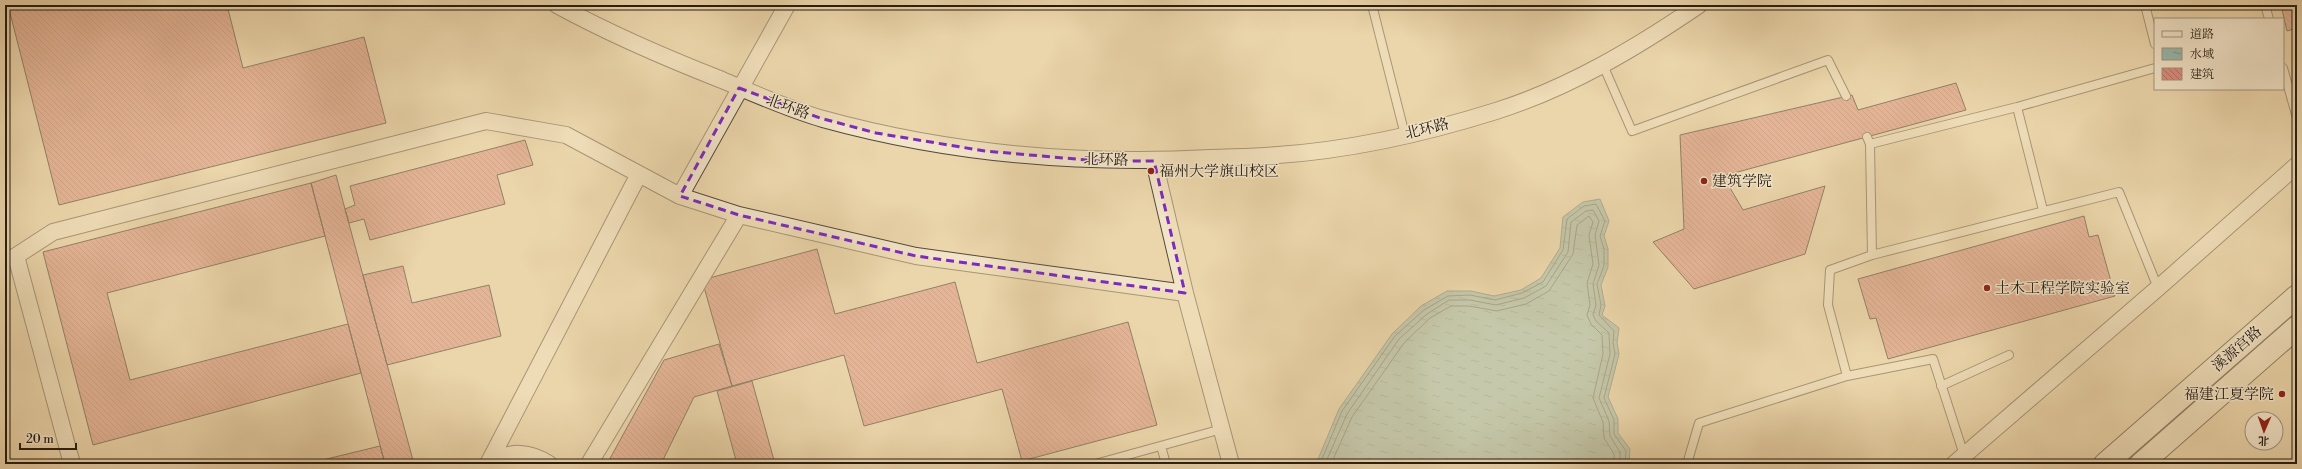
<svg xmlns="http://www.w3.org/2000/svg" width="2302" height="469" font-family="'Libre Bodoni','Noto Serif SC',serif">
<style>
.water{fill:url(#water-ripples);stroke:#6a7a6f}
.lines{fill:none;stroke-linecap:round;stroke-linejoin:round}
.shore{stroke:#5e6a60;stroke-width:1}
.building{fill:url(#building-back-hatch);stroke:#251c14}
.service-casing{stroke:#564a3a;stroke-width:10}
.minor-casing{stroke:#564a3a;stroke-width:18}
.secondary-casing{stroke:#251c14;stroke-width:24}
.service{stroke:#f2e4c8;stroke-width:8}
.minor{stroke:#f2e4c8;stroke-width:16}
.secondary{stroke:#f2e4c8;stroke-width:22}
.marked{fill:none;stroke:#7b2cbf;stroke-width:3;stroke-dasharray:8 5;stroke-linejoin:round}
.poi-dot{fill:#8f2418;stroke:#f2e4c8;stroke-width:1.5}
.labels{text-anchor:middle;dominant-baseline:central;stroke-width:3;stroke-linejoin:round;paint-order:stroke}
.street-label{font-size:15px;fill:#251c14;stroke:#f2e4c8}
.poi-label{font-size:15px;fill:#251c14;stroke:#f2e4c8;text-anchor:start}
</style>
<defs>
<pattern id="water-ripples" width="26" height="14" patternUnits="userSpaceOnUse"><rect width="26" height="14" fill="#98b8ac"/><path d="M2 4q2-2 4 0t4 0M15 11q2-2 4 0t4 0" fill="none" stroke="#7c958b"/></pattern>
<pattern id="building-back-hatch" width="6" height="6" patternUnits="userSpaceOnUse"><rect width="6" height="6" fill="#dc8c7e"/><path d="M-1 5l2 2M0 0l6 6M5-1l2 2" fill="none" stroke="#b27266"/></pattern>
</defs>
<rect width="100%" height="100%" fill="#ebd5aa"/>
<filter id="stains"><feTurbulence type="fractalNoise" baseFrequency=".005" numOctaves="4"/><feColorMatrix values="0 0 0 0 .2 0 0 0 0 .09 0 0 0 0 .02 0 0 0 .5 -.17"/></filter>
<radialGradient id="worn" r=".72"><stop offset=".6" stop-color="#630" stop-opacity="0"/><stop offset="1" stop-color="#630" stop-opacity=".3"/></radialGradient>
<!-- water -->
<path class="water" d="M1600,199l9,22 -5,15 4,13v18l-7,18 4,21 -3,9 17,13 -2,15 2,11 -11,43 10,22v14l12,16 -1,15h-313l23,-55 53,-75 29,-28 26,-15h24l23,5 27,-6 20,-12 19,-30 3,-31 20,-15z"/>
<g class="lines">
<!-- shore -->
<path class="shore" d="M1320,464l22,-53 53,-75 29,-26 24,-14 22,-1 25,5 27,-7 21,-11 20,-32 4,-31 17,-13 12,-2 9,17 -5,15 4,13v17l-7,18 4,21 -2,10 15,16 -1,12 2,11 -11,44 10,22v14l12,17 -1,13
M1325,464l22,-50 52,-75 28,-25 22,-14h21l26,5 28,-7 22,-12 22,-34 3,-30 15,-11 7,-1 6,11 -4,14 4,30 -6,19 3,21 -3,10 3,6 13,12 1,21 -11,44 10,23 1,15 10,16v12
M1331,464l21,-47 52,-74 26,-25 21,-12h18l28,5 29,-7 23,-13 24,-37 4,-29 12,-9 4,6 -4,13 4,29 -6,19 3,22 -3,10 4,9 11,11 1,19 -10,44 10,24 1,16 10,16v10"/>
</g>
<!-- building -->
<path class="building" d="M8,5h219l16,63 121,-31 22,86 -327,82z
M2281,5h16v23l-10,3z
M1956,83l10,27 -243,66 20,34 82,-24 -20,68 -111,35 -41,-47 31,-13 -4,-94 172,-40 6,15z
M525,140l8,25 -36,10 8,29 -135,36 -6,-21 -15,4 -4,-14 10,-4 -5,-19z
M336,175l9,34 69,255h-29l-74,-281z
M311,183l14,53 -218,57 23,87 218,-56 13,49 -268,72 -50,-193z
M2084,216l5,21 9,-2 17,61 -227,63 -12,-41 -6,1 -12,-40z
M817,249l18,65 120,-32 22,81 151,-41 29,103 -135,36 -20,-72 -138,37 -20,-71 -112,31 -30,-106z
M403,266l9,37 77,-18 12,51 -114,29 -24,-90z
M719,344l13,42 -38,11 -33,67h-54l57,-104z
M752,381l23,83h-38l-20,-73z
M380,446l5,18h-79z"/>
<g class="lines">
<defs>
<path id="service" d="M1372,5l33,130
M2145,5l10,39
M2265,5l4,14
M1603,65l29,66 196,-71 18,36
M2283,68l14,50
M1867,137l3,7 147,-37
M1870,144l2,111
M2043,210l-26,-103 138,-39
M5,258l11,-2
M1941,386l68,-31
M1161,446l5,18
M1964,455l-31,-96 -86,17 -19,-71 2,-35 42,-15 247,-63 39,96
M1095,464l127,-35
M1687,464l12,-41 148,-47"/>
<path id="minor" d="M557,5c53,29 109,53 165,75 33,14 66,29 101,39 127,35 258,46 388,39 23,-1 45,-1 67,-3 73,-5 148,-22 218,-44 73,-23 140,-63 203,-106
M1154,161l31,132 46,171
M680,196l107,-191
M72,464l-56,-208 37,-24 433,-111 80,14 114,61 59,19 177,41 269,37
M488,464l151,-290
M492,464c17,-15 39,-12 57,0
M589,464l150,-249
M1954,464l204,-176 139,-123"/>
<path id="secondary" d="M2105,464l192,-168
M2141,464l156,-137"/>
</defs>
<!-- service casing -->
<use href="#service" class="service-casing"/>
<!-- minor casing -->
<use href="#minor" class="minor-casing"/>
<!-- secondary casing -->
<use href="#secondary" class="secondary-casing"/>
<!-- service -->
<use href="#service" class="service"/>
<!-- minor -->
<use href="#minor" class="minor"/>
<!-- secondary -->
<use href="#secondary" class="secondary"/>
</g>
<!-- marked area -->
<path d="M0 0H2302V469H0ZM739,88l81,30 56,15 109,18 113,10h56l31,132 -269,-37 -177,-41 -59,-19z" fill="#ebd5aa" fill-opacity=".55" fill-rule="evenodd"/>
<path class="marked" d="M739,88l81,30 56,15 109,18 113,10h56l31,132 -269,-37 -177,-41 -59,-19z"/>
<!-- markers -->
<g class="poi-dot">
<circle cx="1151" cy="171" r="4"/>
<circle cx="1704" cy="181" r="4"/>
<circle cx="1987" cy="288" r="4"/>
<circle cx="2282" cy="394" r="4"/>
</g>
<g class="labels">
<!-- street labels -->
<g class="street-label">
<text transform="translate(788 107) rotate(20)">北环路</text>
<text transform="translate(1427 129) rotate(-14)">北环路</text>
<text transform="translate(1106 160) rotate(1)">北环路</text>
<text transform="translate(2237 349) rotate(-41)">溪源宫路</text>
</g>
<!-- poi labels -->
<g class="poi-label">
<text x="1159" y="171">福州大学旗山校区</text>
<text x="1712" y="181">建筑学院</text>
<text x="1995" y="288">土木工程学院实验室</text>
<text x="2274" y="394" text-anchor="end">福建江夏学院</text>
</g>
</g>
<!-- margin -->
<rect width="2302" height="469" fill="none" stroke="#ebd5aa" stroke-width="20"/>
<rect x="6" y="6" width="2290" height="457" fill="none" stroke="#251c14" stroke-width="2"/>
<rect x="10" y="10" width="2282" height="449" fill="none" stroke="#251c14"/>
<!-- legend -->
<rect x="2154" y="18" width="130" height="72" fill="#f2e4c8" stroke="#a09480"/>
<rect x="2162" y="31" width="20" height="6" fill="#f2e4c8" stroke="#a09480"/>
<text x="2190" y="38" font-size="12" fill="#251c14">道路</text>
<rect x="2162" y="48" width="20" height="12" fill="url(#water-ripples)" stroke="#a09480"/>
<text x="2190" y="58" font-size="12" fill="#251c14">水域</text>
<rect x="2162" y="68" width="20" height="12" fill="url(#building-back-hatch)" stroke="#a09480"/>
<text x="2190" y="78" font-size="12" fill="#251c14">建筑</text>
<!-- north arrow -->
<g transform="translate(2264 431) rotate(182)"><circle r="19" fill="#f2e4c8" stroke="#a09480"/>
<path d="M0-3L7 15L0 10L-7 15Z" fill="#8f2418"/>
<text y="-6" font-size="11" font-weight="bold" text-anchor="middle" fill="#251c14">北</text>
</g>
<!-- scale -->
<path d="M20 443v6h56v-6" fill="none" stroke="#251c14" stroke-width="2"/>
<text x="26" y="443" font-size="12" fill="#251c14" stroke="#f2e4c8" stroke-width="3" paint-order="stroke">20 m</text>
<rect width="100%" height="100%" filter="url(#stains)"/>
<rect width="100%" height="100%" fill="url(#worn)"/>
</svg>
